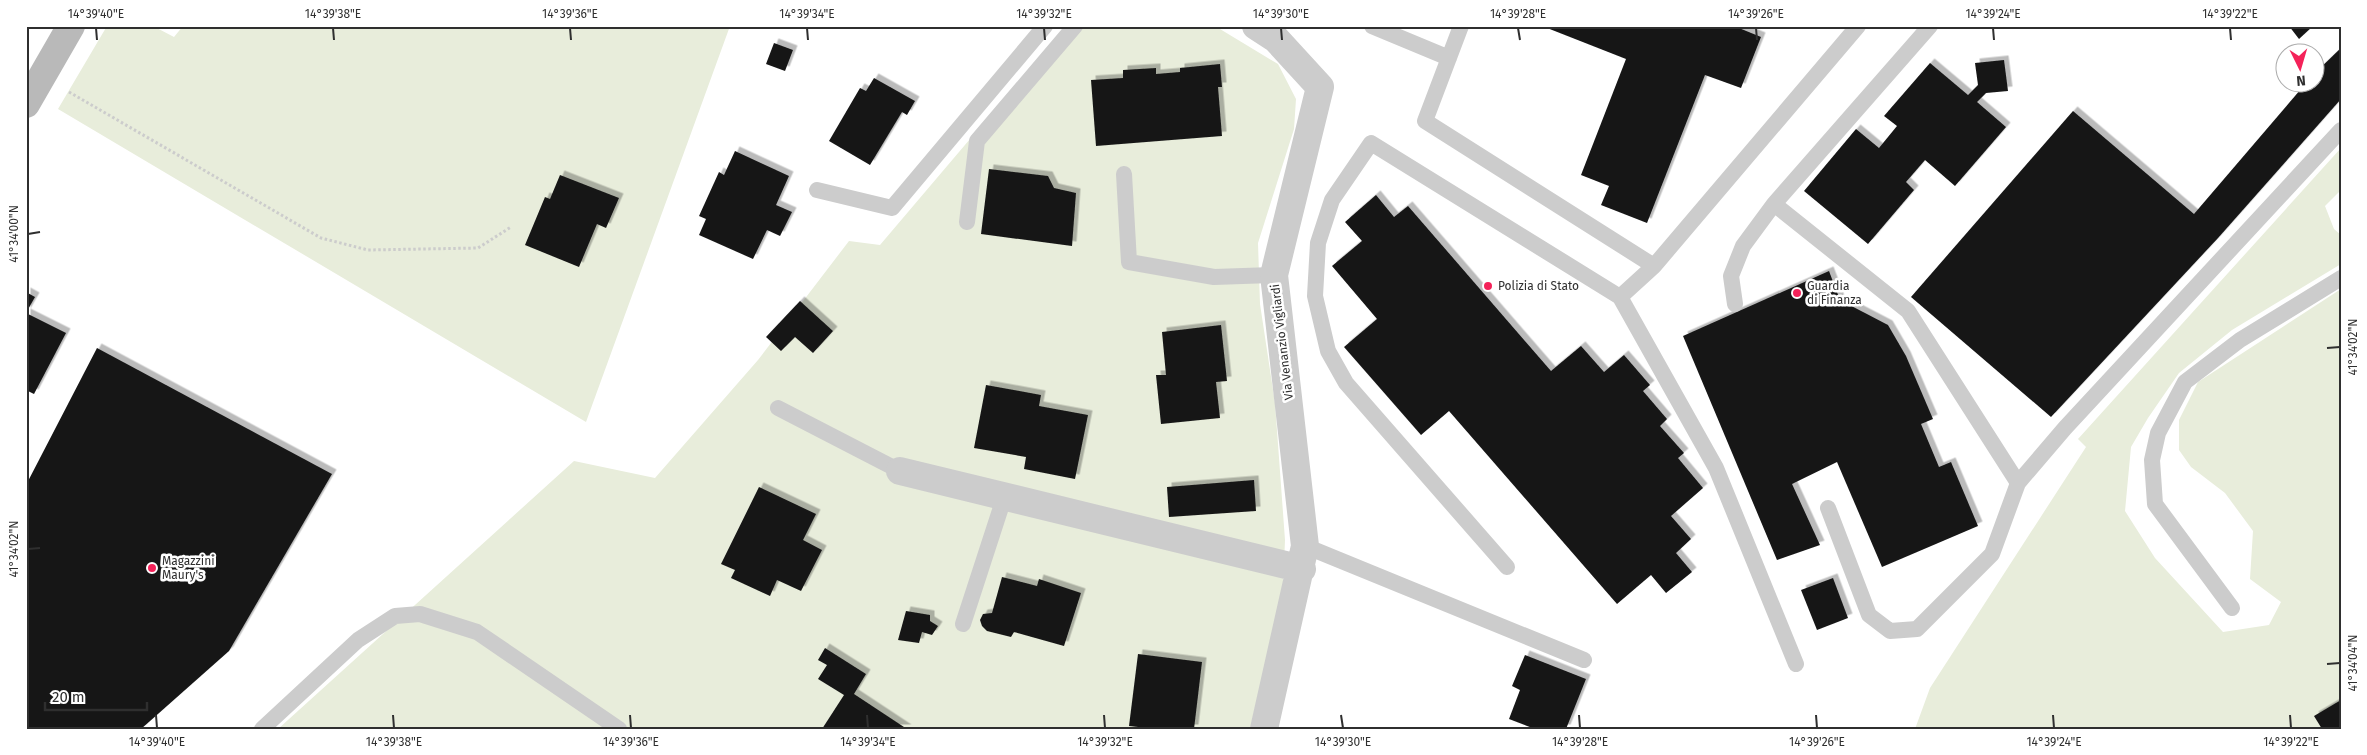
<svg xmlns="http://www.w3.org/2000/svg" width="2367" height="755" font-family="'Fira Sans',sans-serif">
<style>
.green{fill:#e8eddb}
.building{fill:#161616;filter:url(#shadow)}
.lines{fill:none;stroke-linecap:round;stroke-linejoin:round}
.path{stroke:#ccc;stroke-width:3;stroke-dasharray:2.5 2.5;stroke-linecap:butt}
.lane{stroke:#ccc;stroke-width:16}
.street{stroke:#ccc;stroke-width:28}
.secondary{stroke:#b9b9b9;stroke-width:28}
.ticks{fill:none;stroke:#2f2f2f;stroke-width:2}
.poi-dot{fill:#f42259;stroke:#fff;stroke-width:2}
.labels{text-anchor:middle;dominant-baseline:central;stroke-width:5;stroke-linejoin:round;paint-order:stroke}
.poi-label{font-size:12px;fill:#2f2f2f;stroke:#fff;text-anchor:start}
.street-label{font-size:12px;fill:#2f2f2f;stroke:#fff}
.neatline{fill:none;stroke:#2f2f2f;stroke-width:2}
.ticks-label{font-size:12px;text-anchor:middle;fill:#2f2f2f}
</style>
<defs>
<filter id="shadow"><feDropShadow dx="4.5" dy="-4.5" stdDeviation="0" flood-color="#0004"/></filter>
</defs>
<rect width="100%" height="100%" fill="#fff"/>
<!-- green -->
<path class="green" d="M107,26h46l21,11 9,-11h547l-144,396 -528,-313z
M1066,26h149l63,38 18,35 -2,30 -36,114 2,61 15,99 10,137 -2,48 -33,141h-972l296,-268 81,17 103,-118 91,-119 31,4z
M2341,148v42l-16,16 9,23 7,6v29l-109,66 -53,43 -31,45 -17,29 -6,64 30,47 68,74 46,-7 12,-23 -31,-23 3,-48 -28,-38 -34,-26 -12,-17v-30l19,-38 143,-93v440h-426l15,-41 156,-241 -8,-8z"/>
<!-- building -->
<path class="building" d="M1542,26h192l27,11 -20,51 -36,-13 -58,148 -46,-18 8,-19 -28,-11 45,-116z
M2289,26h24l-14,13z
M774,43l19,7 -8,21 -19,-7z
M2341,48v51l-123,139 -167,179 -140,-120 162,-186 121,103 113,-132h7v-8z
M2004,60l4,31 -22,2 -9,9 29,25 -51,59 -30,-26 -19,22 8,8 -46,54 -64,-53 52,-62 23,19 18,-22 -13,-10 46,-53 38,32 10,-10 -3,-22z
M1220,64l2,23h-4l4,49 -126,10 -5,-66 32,-2v-8l33,-2v6l24,-2v-4z
M874,78l41,23 -8,14 -5,-3 -32,53 -41,-24 31,-53 6,3z
M735,151l54,25 -13,29 16,7 -12,24 -13,-6 -14,29 -54,-24 7,-16 -7,-3 20,-44 5,3z
M989,169l59,7 6,12 22,5 -4,53 -91,-12z
M560,175l59,23 -13,30 -9,-4 -18,43 -54,-22 20,-48 5,2z
M1376,195l18,22 14,-11 143,165 30,-25 23,26 20,-17 26,30 -7,6 24,28 -7,7 24,27 -6,5 25,30 -32,28 20,23 -15,14 16,19 -26,21 -15,-18 -34,29 -168,-193 -28,24 -77,-88 33,-28 -45,-53 30,-25 -17,-19z
M1829,271l11,29 48,25 18,31 27,63 -12,5 18,43 12,-5 27,64 -96,41 -45,-105 -45,22 28,61 -43,15 -94,-224z
M26,292l9,5 -9,16z
M800,301l33,30 -20,22 -18,-16 -14,14 -15,-14z
M26,313l40,20 -32,61 -8,-4z
M1221,325l6,56 -11,1 4,36 -59,6 -5,-49h10l-4,-43z
M97,348l235,126 -103,177 -88,78h-115v-244z
M986,385l55,10 -2,11 49,9 -13,64 -51,-10 2,-12 -52,-9z
M1254,480l2,31 -87,6 -2,-30z
M759,487l57,27 -13,26 19,10 -21,41 -24,-11 -7,16 -39,-18 4,-8 -14,-6z
M1002,577l35,9 2,-7 42,14 -17,53 -50,-14 -3,5 -24,-6 -5,-5 -2,-6 3,-6 9,-1z
M1833,578l15,40 -31,12 -16,-40z
M906,611l24,4v6l8,5 -6,9 -10,-3 -3,11 -21,-3z
M825,648l41,26 -12,20 53,35h-85l22,-34 -26,-16 9,-14 -9,-5z
M1138,654l64,8 -8,67h-38l-27,-3z
M1525,655l61,24 -20,50h-31l-26,-10 11,-29 -8,-4z
M2341,700v29h-19l-8,-13z"/>
<g class="lines">
<!-- path -->
<path class="path" d="M69,92l252,146 47,12 110,-2 33,-21"/>
<!-- lane -->
<path class="lane" d="M1372,26l77,32
M1461,26l-36,95 229,145 204,-240
M1124,174l5,88 85,15 60,-2
M817,190l75,18 153,-182
M1774,204l134,107 110,172 47,-55 276,-298
M967,222l10,-81 98,-115
M1620,297l34,-31
M1735,304l-4,-28 12,-30 31,-42 156,-178
M778,408l122,63
M1828,508l41,107 21,16 27,-2 75,-75 26,-71
M1305,546l279,114
M1507,567l-161,-184 -18,-32 -13,-55 3,-53 14,-43 39,-57 249,154 96,171 80,196
M2232,608l-77,-104 -3,-44 6,-27 27,-51 55,-42 101,-62
M963,624l41,-126
M262,729l96,-89 37,-24 25,-2 57,18 142,97"/>
<!-- street -->
<path class="street" d="M1256,26l20,13 44,48 -46,188 31,271 -41,183
M900,471l402,98"/>
<!-- secondary -->
<path class="secondary" d="M26,104l45,-78"/>
</g>
<!-- ticks -->
<path class="ticks" d="M96,28l1,12M333,28l1,12M570,28l1,12M807,28l1,12M1044,28l1,12M1281,28l1,12M1518,28l2,12M1756,28l1,12M1993,28l1,12M2230,28l1,12M28,234l12,-2M2327,348l13,-1M28,549l12,-1M2327,664l13,-1M156,715l1,13M393,715l1,13M630,715l1,13M867,715l1,13M1104,715l1,13M1341,715l2,13M1579,715l1,13M1816,715l1,13M2053,715l1,13M2290,715l1,13"/>
<!-- markers -->
<g class="poi-dot">
<circle cx="1488" cy="286" r="5"/>
<circle cx="1797" cy="293" r="5"/>
<circle cx="152" cy="568" r="5"/>
</g>
<g class="labels">
<!-- poi labels -->
<g class="poi-label">
<text x="1498" y="286">Polizia di Stato</text>
<text x="1807" y="286">Guardia<tspan x="1807" dy="14">di Finanza</tspan></text>
<text x="162" y="561">Magazzini<tspan x="162" dy="14">Maury's</tspan></text>
</g>
<!-- street labels -->
<g class="street-label">
<text transform="translate(1282 342) rotate(-97)">Via Venanzio Vigliardi</text>
</g>
</g>
<!-- border -->
<rect width="2367" height="755" fill="none" stroke="#ffffff" stroke-width="55"/>
<!-- north arrow -->
<g transform="translate(2300 68) rotate(175)"><circle r="24" fill="#ffffff" stroke="#acacac"/>
<path d="M0-4L9 19L0 12L-9 19Z" fill="#f42259"/>
<text y="-8" font-size="14" font-weight="bold" text-anchor="middle" fill="#2f2f2f">N</text>
</g>
<!-- scale -->
<path d="M45 702v8h102v-8" fill="none" stroke="#2f2f2f" stroke-width="2.5"/>
<text x="52" y="702" font-size="15" fill="#2f2f2f" stroke="#ffffff" stroke-width="4" paint-order="stroke">20 m</text>
<rect x="28" y="28" width="2312" height="700" class="neatline"/>
<g class="ticks-label">
<text x="96" y="18">14°39'40"E</text>
<text x="333" y="18">14°39'38"E</text>
<text x="570" y="18">14°39'36"E</text>
<text x="807" y="18">14°39'34"E</text>
<text x="1044" y="18">14°39'32"E</text>
<text x="1281" y="18">14°39'30"E</text>
<text x="1518" y="18">14°39'28"E</text>
<text x="1756" y="18">14°39'26"E</text>
<text x="1993" y="18">14°39'24"E</text>
<text x="2230" y="18">14°39'22"E</text>
<text transform="translate(14 234) rotate(-90)" y="4">41°34'00"N</text>
<text transform="translate(2353 347) rotate(-90)" y="4">41°34'02"N</text>
<text transform="translate(14 549) rotate(-90)" y="4">41°34'02"N</text>
<text transform="translate(2353 663) rotate(-90)" y="4">41°34'04"N</text>
<text x="157" y="746">14°39'40"E</text>
<text x="394" y="746">14°39'38"E</text>
<text x="631" y="746">14°39'36"E</text>
<text x="868" y="746">14°39'34"E</text>
<text x="1105" y="746">14°39'32"E</text>
<text x="1343" y="746">14°39'30"E</text>
<text x="1580" y="746">14°39'28"E</text>
<text x="1817" y="746">14°39'26"E</text>
<text x="2054" y="746">14°39'24"E</text>
<text x="2291" y="746">14°39'22"E</text>
</g>
</svg>
